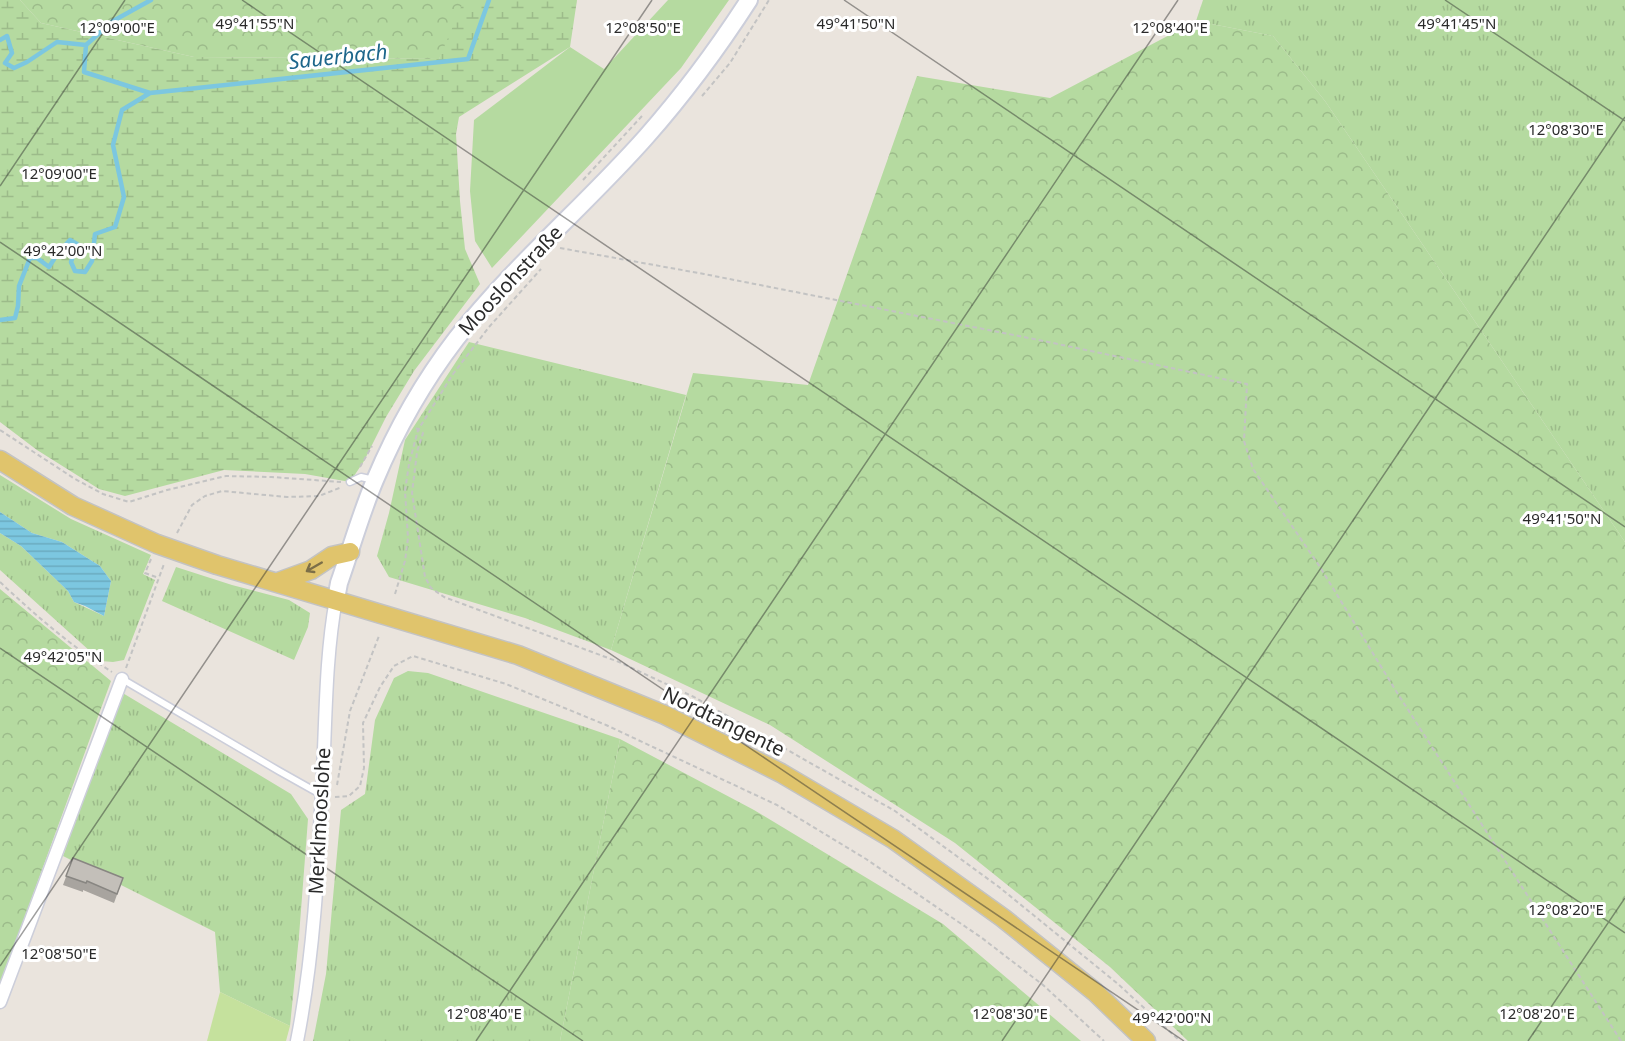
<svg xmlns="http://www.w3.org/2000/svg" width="1625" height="1041" font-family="'Noto Sans',sans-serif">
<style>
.grass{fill:url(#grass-tufts)}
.forest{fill:url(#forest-crowns)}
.wetland{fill:url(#wetland-marsh)}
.garden{fill:#b5daa0}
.pitch{fill:#c5e19d}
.water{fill:url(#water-rules)}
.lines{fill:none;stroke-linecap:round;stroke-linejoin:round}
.stream{stroke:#7cc7e0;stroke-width:4.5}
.lane-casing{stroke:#ccceda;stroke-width:9}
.street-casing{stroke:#ccceda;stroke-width:15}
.secondary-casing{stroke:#ccceda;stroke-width:20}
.primary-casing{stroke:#c3c3c3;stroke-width:21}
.path{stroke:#c3c3c3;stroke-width:2;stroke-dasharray:4.5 3;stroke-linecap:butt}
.lane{stroke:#fff;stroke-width:6}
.street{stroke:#fff;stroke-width:12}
.secondary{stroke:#fff;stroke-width:16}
.primary{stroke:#e0c46c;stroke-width:18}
.wall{fill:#a8a49f}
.building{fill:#c3bfb9;stroke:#888682;stroke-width:1.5}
.oneway{stroke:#7c6f48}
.ticks{fill:none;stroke:#2a2a2a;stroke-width:1.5;stroke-opacity:0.45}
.labels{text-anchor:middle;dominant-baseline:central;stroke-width:6;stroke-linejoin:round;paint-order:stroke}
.street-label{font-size:20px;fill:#2a2a2a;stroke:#fff}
.water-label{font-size:21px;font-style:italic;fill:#1d668b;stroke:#fff}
.ticks-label{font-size:15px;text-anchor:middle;fill:#2a2a2a;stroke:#fff;stroke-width:6;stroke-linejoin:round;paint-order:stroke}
</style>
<defs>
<pattern id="grass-tufts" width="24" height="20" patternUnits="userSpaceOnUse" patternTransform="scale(1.5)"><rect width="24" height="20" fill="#b5daa0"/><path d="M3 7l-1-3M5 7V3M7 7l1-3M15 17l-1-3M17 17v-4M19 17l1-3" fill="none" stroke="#9cbb8a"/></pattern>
<pattern id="forest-crowns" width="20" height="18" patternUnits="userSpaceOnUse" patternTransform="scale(1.5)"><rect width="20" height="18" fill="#b5daa0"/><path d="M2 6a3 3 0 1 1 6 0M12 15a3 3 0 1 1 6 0" fill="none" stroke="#9cbb8a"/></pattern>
<pattern id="wetland-marsh" width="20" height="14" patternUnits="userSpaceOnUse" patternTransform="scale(1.5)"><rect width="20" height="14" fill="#b5daa0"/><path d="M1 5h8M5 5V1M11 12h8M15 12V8" fill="none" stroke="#9cbb8a"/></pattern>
<pattern id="water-rules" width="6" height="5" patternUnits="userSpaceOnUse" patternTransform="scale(1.5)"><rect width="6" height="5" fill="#7cc7e0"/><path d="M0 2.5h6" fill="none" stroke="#6babc0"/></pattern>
</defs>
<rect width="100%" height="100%" fill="#eae4dd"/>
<!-- grass -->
<path class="grass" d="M1203,0h422v542l-300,-441 -52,-65 -77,-15z
M469,342l217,53 -75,255 -86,-32 -136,-41 -12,-21 12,-43 16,-73z
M0,475l71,44 80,36 -8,19 12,6 -31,80 -11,2 -12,-1 -101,-91v-37l21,13 47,45 6,11 30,14 7,-35 -11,-15 -38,-24 -30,-9 -32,-21z
M176,567l56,18 57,15 21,13 -2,14 -14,33 -132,-59z
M408,671l20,2 192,66 -60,302h-247l13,-67 15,-164 24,-16 10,-74 19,-42z
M121,692l170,102 17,25 -9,117 -9,90 -70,-34 -5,-60 -152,-76z"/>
<!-- forest -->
<path class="forest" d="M20,0h450l-31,59 -245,-2 -153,-34z
M1196,21l77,15 52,65 300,441v499h-437l-78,-74 -155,-124 -185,-118 -159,-75 82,-277 115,12 109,-309 133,22z
M0,589l111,92 -110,301h-1z
M620,739l134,71 189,114 138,117h-521z"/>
<!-- wetland -->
<path class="wetland" d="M0,0h20l21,23 153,34 245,2 25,-59h113l-7,47 -111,70 -3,17 4,67 5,48 15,35 -66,87 -28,46 -22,44 -14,21 -45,-8 -81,-4 -99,26 -26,-7 -62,-39 -37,-28z"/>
<!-- garden -->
<path class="garden" d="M668,0h61l-48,68 -189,200 -17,-27 -5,-50 4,-71 96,-73 34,22z"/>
<!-- pitch -->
<path class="pitch" d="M220,992l70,34 -4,15h-79z"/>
<!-- water -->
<path class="water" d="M0,512l32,21 30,9 38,24 11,15 -7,35 -19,-10 -11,-4 -6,-11 -47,-45 -21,-13z"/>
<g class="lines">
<!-- stream -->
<path class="stream" d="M0,40l7,-4 5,17 -7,10 9,5 13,-6 30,-20 29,3 -2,27 66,21 318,-34 21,-59
M86,45l27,-24 38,-21
M74,253l20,-7
M0,320l15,-2 3,-12 1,-20 11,-28h7l12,9 9,-14 12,-13 7,4 -6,18 4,9 10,1 7,-11 3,-27 20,-7 9,-30 -11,-52 9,-35 28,-17"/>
<defs>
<path id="lane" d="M350,482l11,-5 13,3
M122,679l157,92 41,23"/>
<path id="street" d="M0,1002l122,-323
M297,1041c19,-96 22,-194 27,-291 2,-51 3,-101 12,-151"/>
<path id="secondary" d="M336,599l3,-16c12,-34 22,-70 36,-103 21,-50 48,-98 81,-141 57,-73 129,-133 190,-202 38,-43 72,-89 103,-137"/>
<path id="primary" d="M0,460l73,46 84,38 60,21 301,90 147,60 116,58 112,66 110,79 92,74 51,49
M278,582l33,-12 21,-14 18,-4"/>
</defs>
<!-- lane casing -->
<use href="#lane" class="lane-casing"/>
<!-- street casing -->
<use href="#street" class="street-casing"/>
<!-- secondary casing -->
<use href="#secondary" class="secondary-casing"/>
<!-- primary casing -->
<use href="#primary" class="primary-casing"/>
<!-- path -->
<path class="path" d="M702,96l28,-33 39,-63
M583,180l59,-64
M560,248l144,26 330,65 213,45 -3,57 9,28 67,98 76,124 225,350
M416,428l7,5 -6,19 -5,41 13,84 6,11 13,9 175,65 75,35 201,114 104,76 119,97 62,57
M0,430l75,49 28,15 26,8 38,-12 59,-14 46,1 69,5
M360,467l12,-21
M177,533l15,-28 13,-9 17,-5 65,6 32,-1 23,-9
M151,559l-6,14 14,5
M0,582c35,33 71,64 112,90
M395,594l10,-33 3,-23 -3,-47 4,-27 9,-34 35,-56 36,-47 52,-58
M126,668l38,-104
M337,785l13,-74 29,-75
M335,797l14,-1 11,-10 4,-18 -1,-45 17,-36 14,-21 19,-10 93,28 100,41 171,80 89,54 116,79 61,47 61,56"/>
<!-- lane -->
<use href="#lane" class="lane"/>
<!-- street -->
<use href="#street" class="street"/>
<!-- secondary -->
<use href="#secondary" class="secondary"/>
<!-- primary -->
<use href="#primary" class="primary"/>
</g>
<!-- wall -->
<path class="wall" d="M73,858l50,20 -9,25 -31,-13v2l-20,-7z"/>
<!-- building -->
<path class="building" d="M73,858l50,20 -6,16 -30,-13 -1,2 -20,-7z"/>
<!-- one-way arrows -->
<defs><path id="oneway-shaft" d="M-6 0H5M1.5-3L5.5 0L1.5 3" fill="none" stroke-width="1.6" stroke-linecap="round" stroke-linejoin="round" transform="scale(1.5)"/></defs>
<use class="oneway" href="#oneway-shaft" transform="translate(314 567) rotate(150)"/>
<!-- ticks -->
<path class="ticks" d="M242,0l1383,933M844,0l781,527M1445,0l180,121M0,186l125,-186M0,242l1184,799M0,648l583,393M0,966l652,-966M476,1041l702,-1041M1002,1041l623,-924M1528,1041l97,-143"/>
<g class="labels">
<!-- street labels -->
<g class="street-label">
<text transform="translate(510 280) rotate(-47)">Mooslohstraße</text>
<text transform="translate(724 721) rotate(26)">Nordtangente</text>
<text transform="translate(319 821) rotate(-87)">Merklmooslohe</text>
</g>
<!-- water labels -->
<g class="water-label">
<text transform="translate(338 56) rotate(-6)">Sauerbach</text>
</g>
</g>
<g class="ticks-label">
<text x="255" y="29">49°41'55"N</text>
<text x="856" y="29">49°41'50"N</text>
<text x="1457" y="29">49°41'45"N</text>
<text x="117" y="33">12°09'00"E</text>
<text x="643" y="33">12°08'50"E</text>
<text x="1170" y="33">12°08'40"E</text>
<text x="1566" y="135">12°08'30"E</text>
<text x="59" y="179">12°09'00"E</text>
<text x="63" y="256">49°42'00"N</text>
<text x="1562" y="524">49°41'50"N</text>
<text x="63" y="662">49°42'05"N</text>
<text x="1566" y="915">12°08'20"E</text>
<text x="59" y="959">12°08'50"E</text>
<text x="484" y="1019">12°08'40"E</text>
<text x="1010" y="1019">12°08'30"E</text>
<text x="1537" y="1019">12°08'20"E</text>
<text x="1172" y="1023">49°42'00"N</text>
</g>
</svg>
